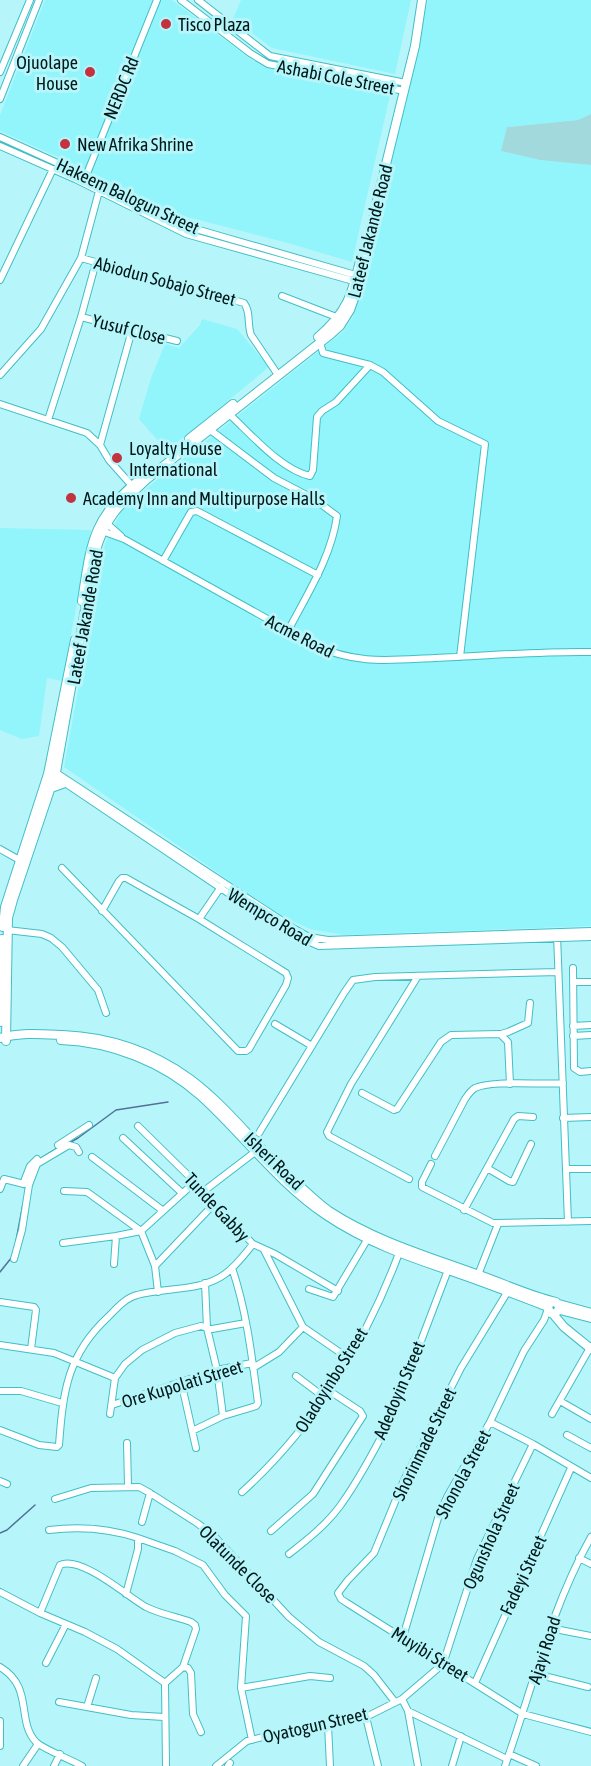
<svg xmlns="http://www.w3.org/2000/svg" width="591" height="1766" font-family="'Asap Condensed',sans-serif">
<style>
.built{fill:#91f5fb}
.green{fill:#a1d9dc}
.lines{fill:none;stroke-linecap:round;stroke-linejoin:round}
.stream{stroke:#527098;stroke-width:1.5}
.minor-casing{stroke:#42bec5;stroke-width:8}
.major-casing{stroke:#42bec5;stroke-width:10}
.minor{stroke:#fff;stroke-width:6}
.major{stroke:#fff;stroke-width:8}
.poi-dot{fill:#c2323f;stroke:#b6f6fa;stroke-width:2}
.labels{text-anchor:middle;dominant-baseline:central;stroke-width:6;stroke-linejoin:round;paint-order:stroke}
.poi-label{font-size:18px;fill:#00181a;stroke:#b6f6fa;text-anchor:start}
.street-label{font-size:18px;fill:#00181a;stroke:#b6f6fa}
</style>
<rect width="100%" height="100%" fill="#b6f6fa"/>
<!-- built -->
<path class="built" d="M45,0h127l77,58 18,9 124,24 -39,171 -64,-19 -120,-31 -85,-44 -83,-37v-16z
M241,0h170l-16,74 -123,-26 -39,-29z
M428,0h163v114l-13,6 -71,7 -5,24 38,9 51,5v761l-247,9 -34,-6 -32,-15 -214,-147 41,-223 16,-32 32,-29 190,-151 10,-15 8,-27z
M202,319l35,10 32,38 -102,84 -28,-32 12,-41 14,-34 14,4 21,-23z
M0,528l91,2 -29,151 -15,-3 -8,58 -17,3 -22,-9z"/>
<!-- green -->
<path class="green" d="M591,114v51l-51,-5 -39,-9 6,-24 71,-7z"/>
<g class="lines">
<!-- stream -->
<path class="stream" d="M69,1143l9,-5 38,-28 52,-8
M40,1159l19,-12
M16,1241l7,-37
M0,1272l12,-15
M0,1533l7,-3 28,-25"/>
<defs>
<path id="minor" d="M181,0l69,53 18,11 136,27
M198,0l72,56 136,27
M0,72l30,-72
M0,99l39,-99
M0,137l86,39 103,51 170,49
M0,146l75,33 111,55 171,48
M86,176l71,-176
M81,258l163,45c7,9 3,21 7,32l25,37
M0,280l53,-111
M282,296l57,22
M81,317l96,24
M320,342l3,11 47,12 13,7 55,49 47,23 -25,213
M0,375l41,-46 40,-71 18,-67
M0,404l87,29 13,12 9,15 24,27
M229,414c21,19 52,56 81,62l3,-6 4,-53 5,-6 14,-9 34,-37
M48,420l33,-103 15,-55
M209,429l65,49 40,21 23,17c-6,42 -30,78 -49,115
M100,445l32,-115
M104,521l17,15
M99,530l25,9 190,106c43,20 76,15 121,13 52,-2 104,-7 156,-6
M163,561l28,-49 6,-1 121,64
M52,770l241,158 16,9 19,3 263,-9
M51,775l14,8 197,133 32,19 25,11 272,-9
M0,849l23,13
M62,868l176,183h8l3,-2 37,-64 2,-7 -2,-5 -87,-54 -73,-41h-4l-3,3 -17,30
M199,919l22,-32
M7,930l35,4 9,4 11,9 36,43 8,23
M557,935l11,287
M573,968l1,100 6,4 11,-1
M573,982h18
M275,1024l37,22
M573,1026l18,-1
M501,1034l7,-2 20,-9 2,-20
M573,1036l18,-1
M362,1093l32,17 3,-1 44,-67 10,-7 49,-1 8,8 2,42
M563,1118l28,-1
M138,1126l66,65 10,13 39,40 22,10 63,37
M259,1133l85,-140 9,-13 22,-3 183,-5
M123,1138l59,55
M58,1145l31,-20
M435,1156l30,-57c3,-4 5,-8 10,-11 17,-8 66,-3 88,-5
M92,1157l70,53
M431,1164l-9,18v5l71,36 98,-2
M487,1168l22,13 4,1 18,-38
M567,1169h24
M409,1179l-80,-43 -2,-4 24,-48 67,-108
M23,1184l7,-18 7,-7
M0,1189l4,-10 20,5
M64,1191l23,1 54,39 14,35 3,26
M204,1191l51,-39
M464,1210l50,-91 4,-3 15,1
M63,1243l53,-7 25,-5 54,-49
M264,1250l39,77 45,31
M14,1259l8,-29 7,-45 8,-21 32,-19 7,2 3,5
M114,1264l2,-28
M155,1266l59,-62
M478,1275l20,-51
M205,1283l2,45 10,42 6,46
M309,1289l24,8 34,-57
M508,1291l-47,77 -57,112 -30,73 -26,27 -10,13 3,6 6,4 176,111 68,18
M0,1302l34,5 2,3 -5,39
M0,1345l54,8 61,25
M253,1368l26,-16 24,-25
M296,1376l28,21
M181,1381l15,67
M0,1391h21l41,12
M560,1401l31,18
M112,1405l105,-35 35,-7
M110,1414l5,-36 10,-14 17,-14 33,-17 26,-7 11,3 34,-6
M552,1414l39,-68
M490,1422l43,22 58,34
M0,1430l39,15 18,2 2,-2c4,-53 8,-90 49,-128 8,-8 17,-19 29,-22 28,-8 64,-3 88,-21 11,-8 19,-19 28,-30
M192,1431l31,-15 33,-10 2,-3c-6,-45 -11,-91 -26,-135
M567,1435l24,13
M127,1443l1,43
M0,1481l7,3
M242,1492c71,-64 124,-150 157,-239
M55,1499l36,-11 48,-1 11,6 47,30 17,13 75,81 30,25 45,24 10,9 21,27
M142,1522l8,-29
M49,1530c32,-4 59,-2 89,8
M271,1531l42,-37 50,-78 -3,-5 -32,-21
M289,1554c18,-14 37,-29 51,-48 21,-29 38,-62 54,-94l54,-142
M579,1558l12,6
M0,1592l40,21 45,19 32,17 48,34
M126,1594l12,-45v-11l37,13 28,14 22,30 21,21 -5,72 11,52
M40,1613l20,-48c21,-10 68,32 86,42 14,7 31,10 45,15l4,3 1,4 -13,38 -18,16
M550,1628l41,8
M403,1637l35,-119 9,-21 43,-75 34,-71 20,-31 4,-11
M46,1663l20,-39
M0,1667c34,20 16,54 36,75 7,7 36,18 46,24
M183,1667l5,1 3,5 2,41 8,18
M536,1674l52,13
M165,1683l1,83
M475,1683l96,-215
M241,1688l69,-12 20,2
M402,1699l6,12 10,55
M59,1702l72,13 33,2
M87,1707l9,-29
M408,1711l99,48
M366,1717l12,49
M0,1721v25
M328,1725l2,41
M509,1754l27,12
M23,1766l15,-22
M54,1766l6,-12
M216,1766l31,-25 28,-7 72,-12 19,-5 36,-18 41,-35 34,-105 56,-115
M228,1766l2,-3
M452,1766l9,-30
M505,1766c27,-77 46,-158 86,-229"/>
<path id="major" d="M318,337c30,-25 34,-43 43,-80
M189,439l44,-35
M82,601c9,-58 10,-83 58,-122
M51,788l14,-5
M3,927l2,-20 43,-133 27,-134
M0,1022l2,-83
M0,1038c21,-6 42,-4 63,-3 46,2 90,17 127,44 39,29 68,70 104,102 12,10 22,21 35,30 46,30 98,45 150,64 26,9 51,21 77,27l4,6 -5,6 -4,-1 -3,-4 1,-5 4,-2
M61,1040c51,2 102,22 140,56 43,39 77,87 125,119 40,27 83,42 128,57 32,11 63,23 94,35
M6,1041l2,-123 5,-18 43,-128 39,-218c9,-36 26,-51 52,-75l184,-145 9,-8 10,-16 12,-34 14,-71 39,-159 7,-46
M559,1304l32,9
M560,1310l31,8
M553,1314l11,13 27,22"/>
</defs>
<!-- minor casing -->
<use href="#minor" class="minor-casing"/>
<!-- major casing -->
<use href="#major" class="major-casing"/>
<!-- minor -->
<use href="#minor" class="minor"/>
<!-- major -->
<use href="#major" class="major"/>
</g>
<!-- markers -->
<g class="poi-dot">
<circle cx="166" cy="24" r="6"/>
<circle cx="90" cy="72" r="6"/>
<circle cx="65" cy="144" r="6"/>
<circle cx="117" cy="458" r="6"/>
<circle cx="71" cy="498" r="6"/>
</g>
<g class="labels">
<!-- poi labels -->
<g class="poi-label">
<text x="178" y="24">Tisco Plaza</text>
<text x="78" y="62" text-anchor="end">Ojuolape<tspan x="78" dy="21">House</tspan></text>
<text x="77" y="144">New Afrika Shrine</text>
<text x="129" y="448">Loyalty House<tspan x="129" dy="21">International</tspan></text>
<text x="83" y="498">Academy Inn and Multipurpose Halls</text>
</g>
<!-- street labels -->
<g class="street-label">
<text transform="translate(336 77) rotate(11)">Ashabi Cole Street</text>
<text transform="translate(121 88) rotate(-68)">NERDC Rd</text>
<text transform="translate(128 196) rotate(25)">Hakeem Balogun Street</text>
<text transform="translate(370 231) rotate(-76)">Lateef Jakande Road</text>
<text transform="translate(165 281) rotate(15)">Abiodun Sobajo Street</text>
<text transform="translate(129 329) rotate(14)">Yusuf Close</text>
<text transform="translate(85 617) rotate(-80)">Lateef Jakande Road</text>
<text transform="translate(300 636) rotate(27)">Acme Road</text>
<text transform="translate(270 917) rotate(31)">Wempco Road</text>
<text transform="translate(274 1161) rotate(44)">Isheri Road</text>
<text transform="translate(217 1207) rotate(47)">Tunde Gabby</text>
<text transform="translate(331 1380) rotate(-58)">Oladoyinbo Street</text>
<text transform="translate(182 1384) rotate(-17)">Ore Kupolati Street</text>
<text transform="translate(399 1390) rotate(-67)">Adedoyin Street</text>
<text transform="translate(424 1444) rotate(-64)">Shorinmade Street</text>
<text transform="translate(463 1474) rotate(-62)">Shonola Street</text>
<text transform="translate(491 1536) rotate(-66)">Ogunshola Street</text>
<text transform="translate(238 1564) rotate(45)">Olatunde Close</text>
<text transform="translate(523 1575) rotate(-65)">Fadeyi Street</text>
<text transform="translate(544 1650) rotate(-72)">Ajayi Road</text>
<text transform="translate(430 1654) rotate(32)">Muyibi Street</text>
<text transform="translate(315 1725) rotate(-13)">Oyatogun Street</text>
</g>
</g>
</svg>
